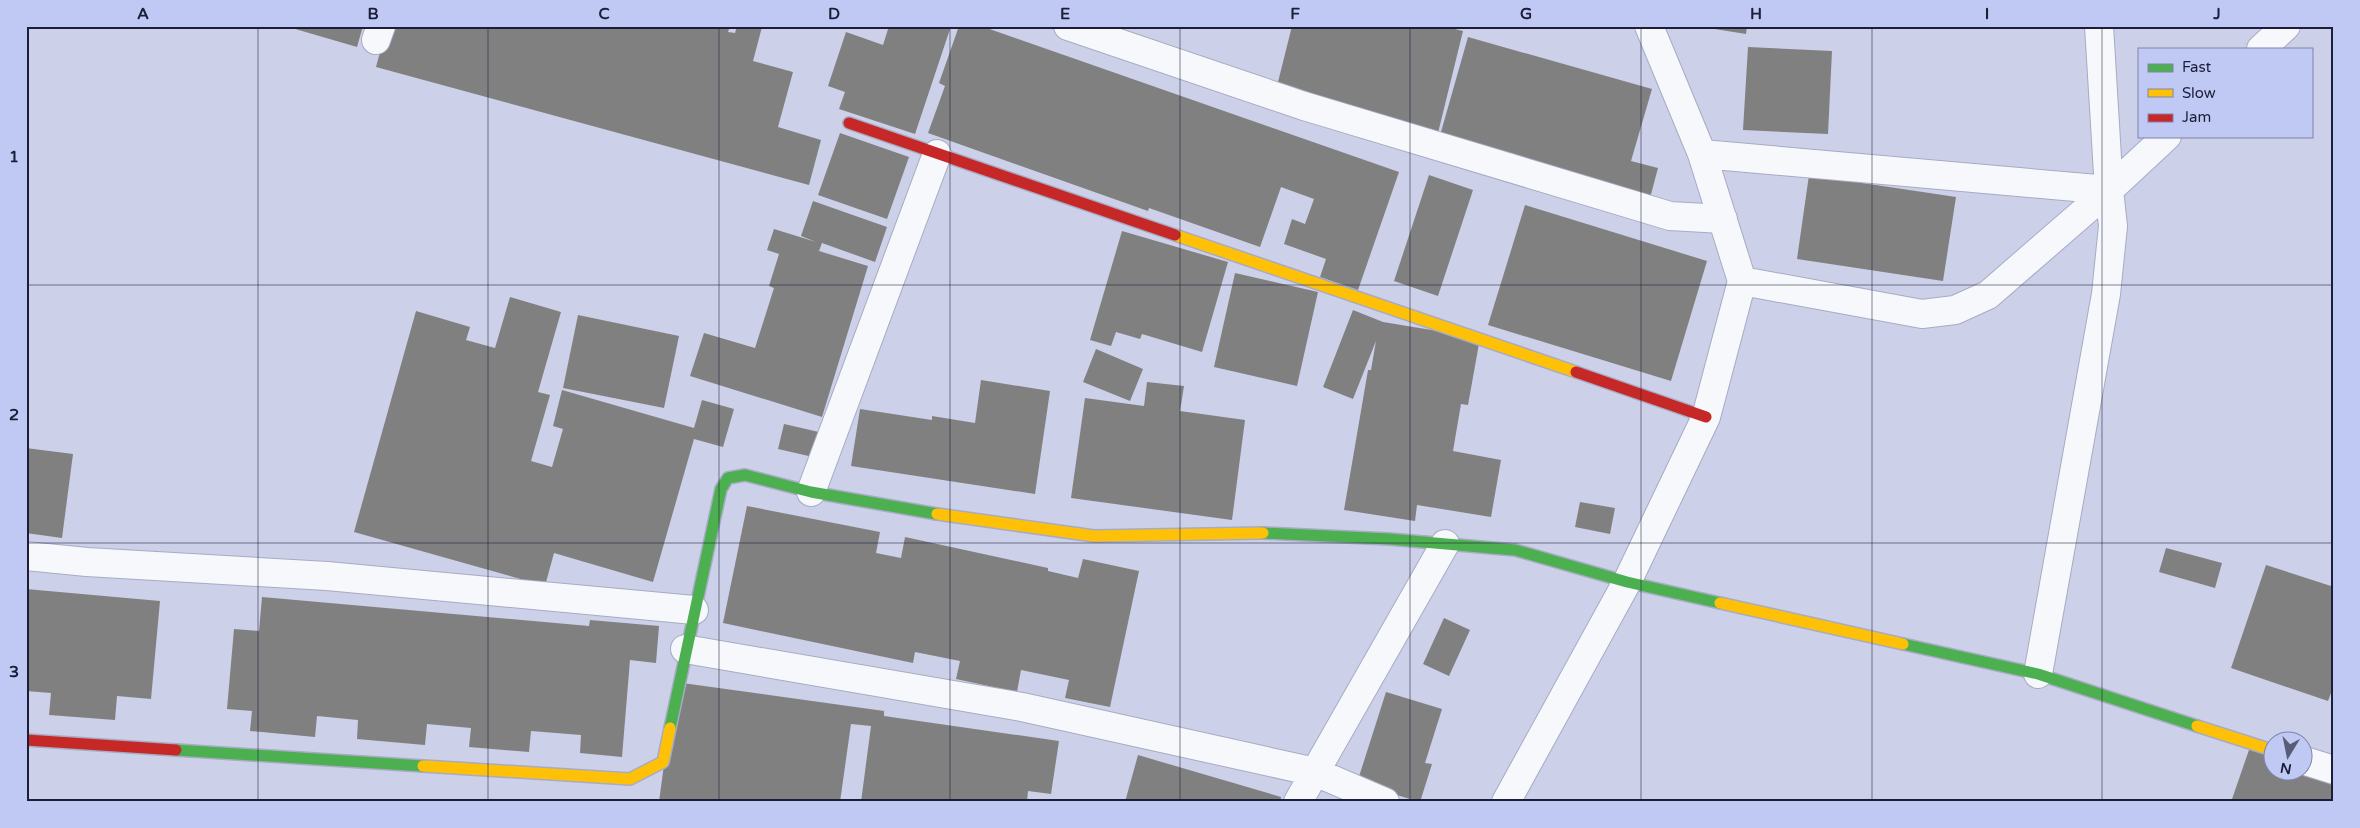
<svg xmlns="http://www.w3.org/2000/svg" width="2360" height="828" font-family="'Varela Round',sans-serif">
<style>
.building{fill:#818080}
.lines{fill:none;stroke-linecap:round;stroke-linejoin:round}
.street-casing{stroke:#a7abc3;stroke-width:30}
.fast-casing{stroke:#a7abc3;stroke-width:14}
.slow-casing{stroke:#a7abc3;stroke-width:14}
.jam-casing{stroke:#a7abc3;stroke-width:14}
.street{stroke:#f7f8fc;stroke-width:28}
.fast{stroke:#4caf50;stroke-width:11}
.slow{stroke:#ffc107;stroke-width:11}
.jam{stroke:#c62828;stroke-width:11}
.grid{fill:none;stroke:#1a1e39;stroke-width:1;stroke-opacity:0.55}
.neatline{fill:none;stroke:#1a1e39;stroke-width:2}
.grid-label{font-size:16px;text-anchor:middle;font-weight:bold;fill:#1a1e39}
</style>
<rect width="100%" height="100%" fill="#ccd0e8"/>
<!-- building -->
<path class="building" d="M285,26h78l-6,21z
M387,26h343l-2,6 7,1 2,-7 25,1 -9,34 40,11 -15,55 43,13 -12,45 -433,-118z
M889,26h62l-36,108 -76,-25 6,-17 -17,-6 18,-54 37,13z
M959,26h22l418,146 -41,118 -38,-13 6,-18 -42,-15 8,-25 13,5 9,-25 -33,-12 -21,60 -111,-39 -1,3 -220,-78 17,-47 -6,-3z
M1292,26h151l20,5 -26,106 -163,-39z
M1696,26h51l-1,8z
M1468,37l184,52 -21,72 27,7 -8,30 -211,-59z
M1748,47l84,4 -4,83 -85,-4z
M840,133l69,24 -22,62 -69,-24z
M1429,175l44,15 -35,106 -44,-15z
M1809,175l147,22 -13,84 -146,-22z
M813,201l74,26 -12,35 -53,-19 -3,8 49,15 -46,151 -132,-41 14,-43 51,15 19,-60 -5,-2 10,-32 -12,-4 7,-21 42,13 -15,-6z
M1525,205l182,56 -36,120 -183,-56z
M1122,231l106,31 -26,90 -60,-18 -2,5 -24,-7 -5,14 -21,-6z
M1235,273l83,19 -21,94 -83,-19z
M510,297l51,15 -23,80 12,3 -19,66 21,6 11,-38 -10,-3 9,-36 132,38 8,-28 32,9 -11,38 -29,-8 -41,143 -99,-29 -9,33 -191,-54 62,-221 54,16 -4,13 29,8z
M1353,310l30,12 97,16 -12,67 -7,-1 -8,47 48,9 -10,57 -74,-12 -2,16 -71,-11 24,-140h3l5,-29 -23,58 -30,-12z
M578,315l101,21 -15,72 -101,-20z
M1096,349l47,20 -13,32 -47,-19z
M981,380l69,11 -15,103 -184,-28 9,-57 72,11v-4l43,7z
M1147,382l37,4 -4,25 65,9 -13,100 -161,-22 14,-100 59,8z
M784,424l35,8 -6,25 -35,-8z
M26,448l47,6 -11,84 -36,-5z
M1580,502l35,6 -5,26 -35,-7z
M747,506l133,26 -4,21 25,5 4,-21 143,31v3l30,7 5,-19 56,12 -29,136 -45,-9 4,-18 -48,-10 -4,22 -61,-13 4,-18 -45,-9 -2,11 -190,-40z
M2166,548l56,15 -7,25 -56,-16z
M2266,565l68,22v98l-6,16 -97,-33z
M26,589l134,12 -9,98 -34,-3 -2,24 -66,-5 2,-22 -25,-2z
M262,597l327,29 1,-6 69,6 -3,37 -26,-3 -8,97 -42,-4 1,-18 -50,-4 -2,21 -60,-5 2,-19 -44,-4 -2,21 -68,-6 1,-19 -41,-4 -2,21 -65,-6 2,-20 -25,-2 7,-80 25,2z
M1444,618l26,12 -21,46 -26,-12z
M675,682l209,29v5l175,25 -8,53 -23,-3 -1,11h-166l10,-76 -20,-2 -11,78h-181z
M1386,692l56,17 -17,54 7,1 -12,38 -63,-19z
M2250,747l22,7v16h30l32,5v27h-103z
M1138,755l143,42 -1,5h-155z"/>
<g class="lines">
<defs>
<path id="street" d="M1068,26l236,80 366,110 53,3
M376,40l5,-14
M2261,49l25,-23
M1702,154l407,36 -10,-164
M1742,281l180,33 33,-4 33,-15 121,-105 58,-54
M811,492l126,-338
M26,556l61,6 240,14 367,34
M685,649l337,58 293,65 70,30
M2038,674l68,-380 7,-68 -4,-36
M2302,760l32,10
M1298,802l147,-258
M1506,802l121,-220 79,-165 36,-136 -40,-127 -53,-128"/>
<path id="fast" d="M1263,533l126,6 126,11 112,32 93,21
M1903,644l135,30 159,52
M670,728l51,-239 7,-11 17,-3 66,17 126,22
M176,750l247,16"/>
<path id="slow" d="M1175,235l401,137
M937,514l157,22 169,-3
M1720,603l183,41
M2197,726l75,24
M423,766l207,13 33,-17 7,-34"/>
<path id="jam" d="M849,123l326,112
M1576,372l130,45
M26,740l150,10"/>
</defs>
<!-- street casing -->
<use href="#street" class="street-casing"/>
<!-- fast casing -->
<use href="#fast" class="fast-casing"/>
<!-- slow casing -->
<use href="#slow" class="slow-casing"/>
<!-- jam casing -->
<use href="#jam" class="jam-casing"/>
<!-- street -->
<use href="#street" class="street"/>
<!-- fast -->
<use href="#fast" class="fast"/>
<!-- slow -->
<use href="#slow" class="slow"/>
<!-- jam -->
<use href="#jam" class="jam"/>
</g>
<!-- grid -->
<path class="grid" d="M258,26v776M488,26v776M719,26v776M950,26v776M1180,26v776M1410,26v776M1641,26v776M1872,26v776M2102,26v776M26,285h2308M26,543h2308"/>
<!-- border -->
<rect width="2360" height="828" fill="none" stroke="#c0c8f4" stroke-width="55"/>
<!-- legend -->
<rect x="2138" y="48" width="175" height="90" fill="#c0c8f4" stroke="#7e84a9"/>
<rect x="2148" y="64" width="25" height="8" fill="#4caf50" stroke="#7e84a9"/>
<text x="2182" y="72" font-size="15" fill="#1a1e39">Fast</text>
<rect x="2148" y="89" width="25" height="8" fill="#ffc107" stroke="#7e84a9"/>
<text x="2182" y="98" font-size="15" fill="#1a1e39">Slow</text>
<rect x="2148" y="114" width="25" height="8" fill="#c62828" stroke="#7e84a9"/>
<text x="2182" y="122" font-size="15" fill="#1a1e39">Jam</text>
<!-- north arrow -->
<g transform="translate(2288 756) rotate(190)"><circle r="24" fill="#c0c8f4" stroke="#7e84a9"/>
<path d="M0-4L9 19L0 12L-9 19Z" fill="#585c76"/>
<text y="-8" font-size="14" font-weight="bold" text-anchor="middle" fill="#1a1e39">N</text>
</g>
<rect x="28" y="28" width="2304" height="772" class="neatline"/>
<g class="grid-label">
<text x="143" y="19">A</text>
<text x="373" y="19">B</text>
<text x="604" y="19">C</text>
<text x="834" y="19">D</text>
<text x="1065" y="19">E</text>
<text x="1295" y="19">F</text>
<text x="1526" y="19">G</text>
<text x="1756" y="19">H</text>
<text x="1987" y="19">I</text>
<text x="2217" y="19">J</text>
<text x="14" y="162">1</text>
<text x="14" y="420">2</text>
<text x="14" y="677">3</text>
</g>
</svg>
